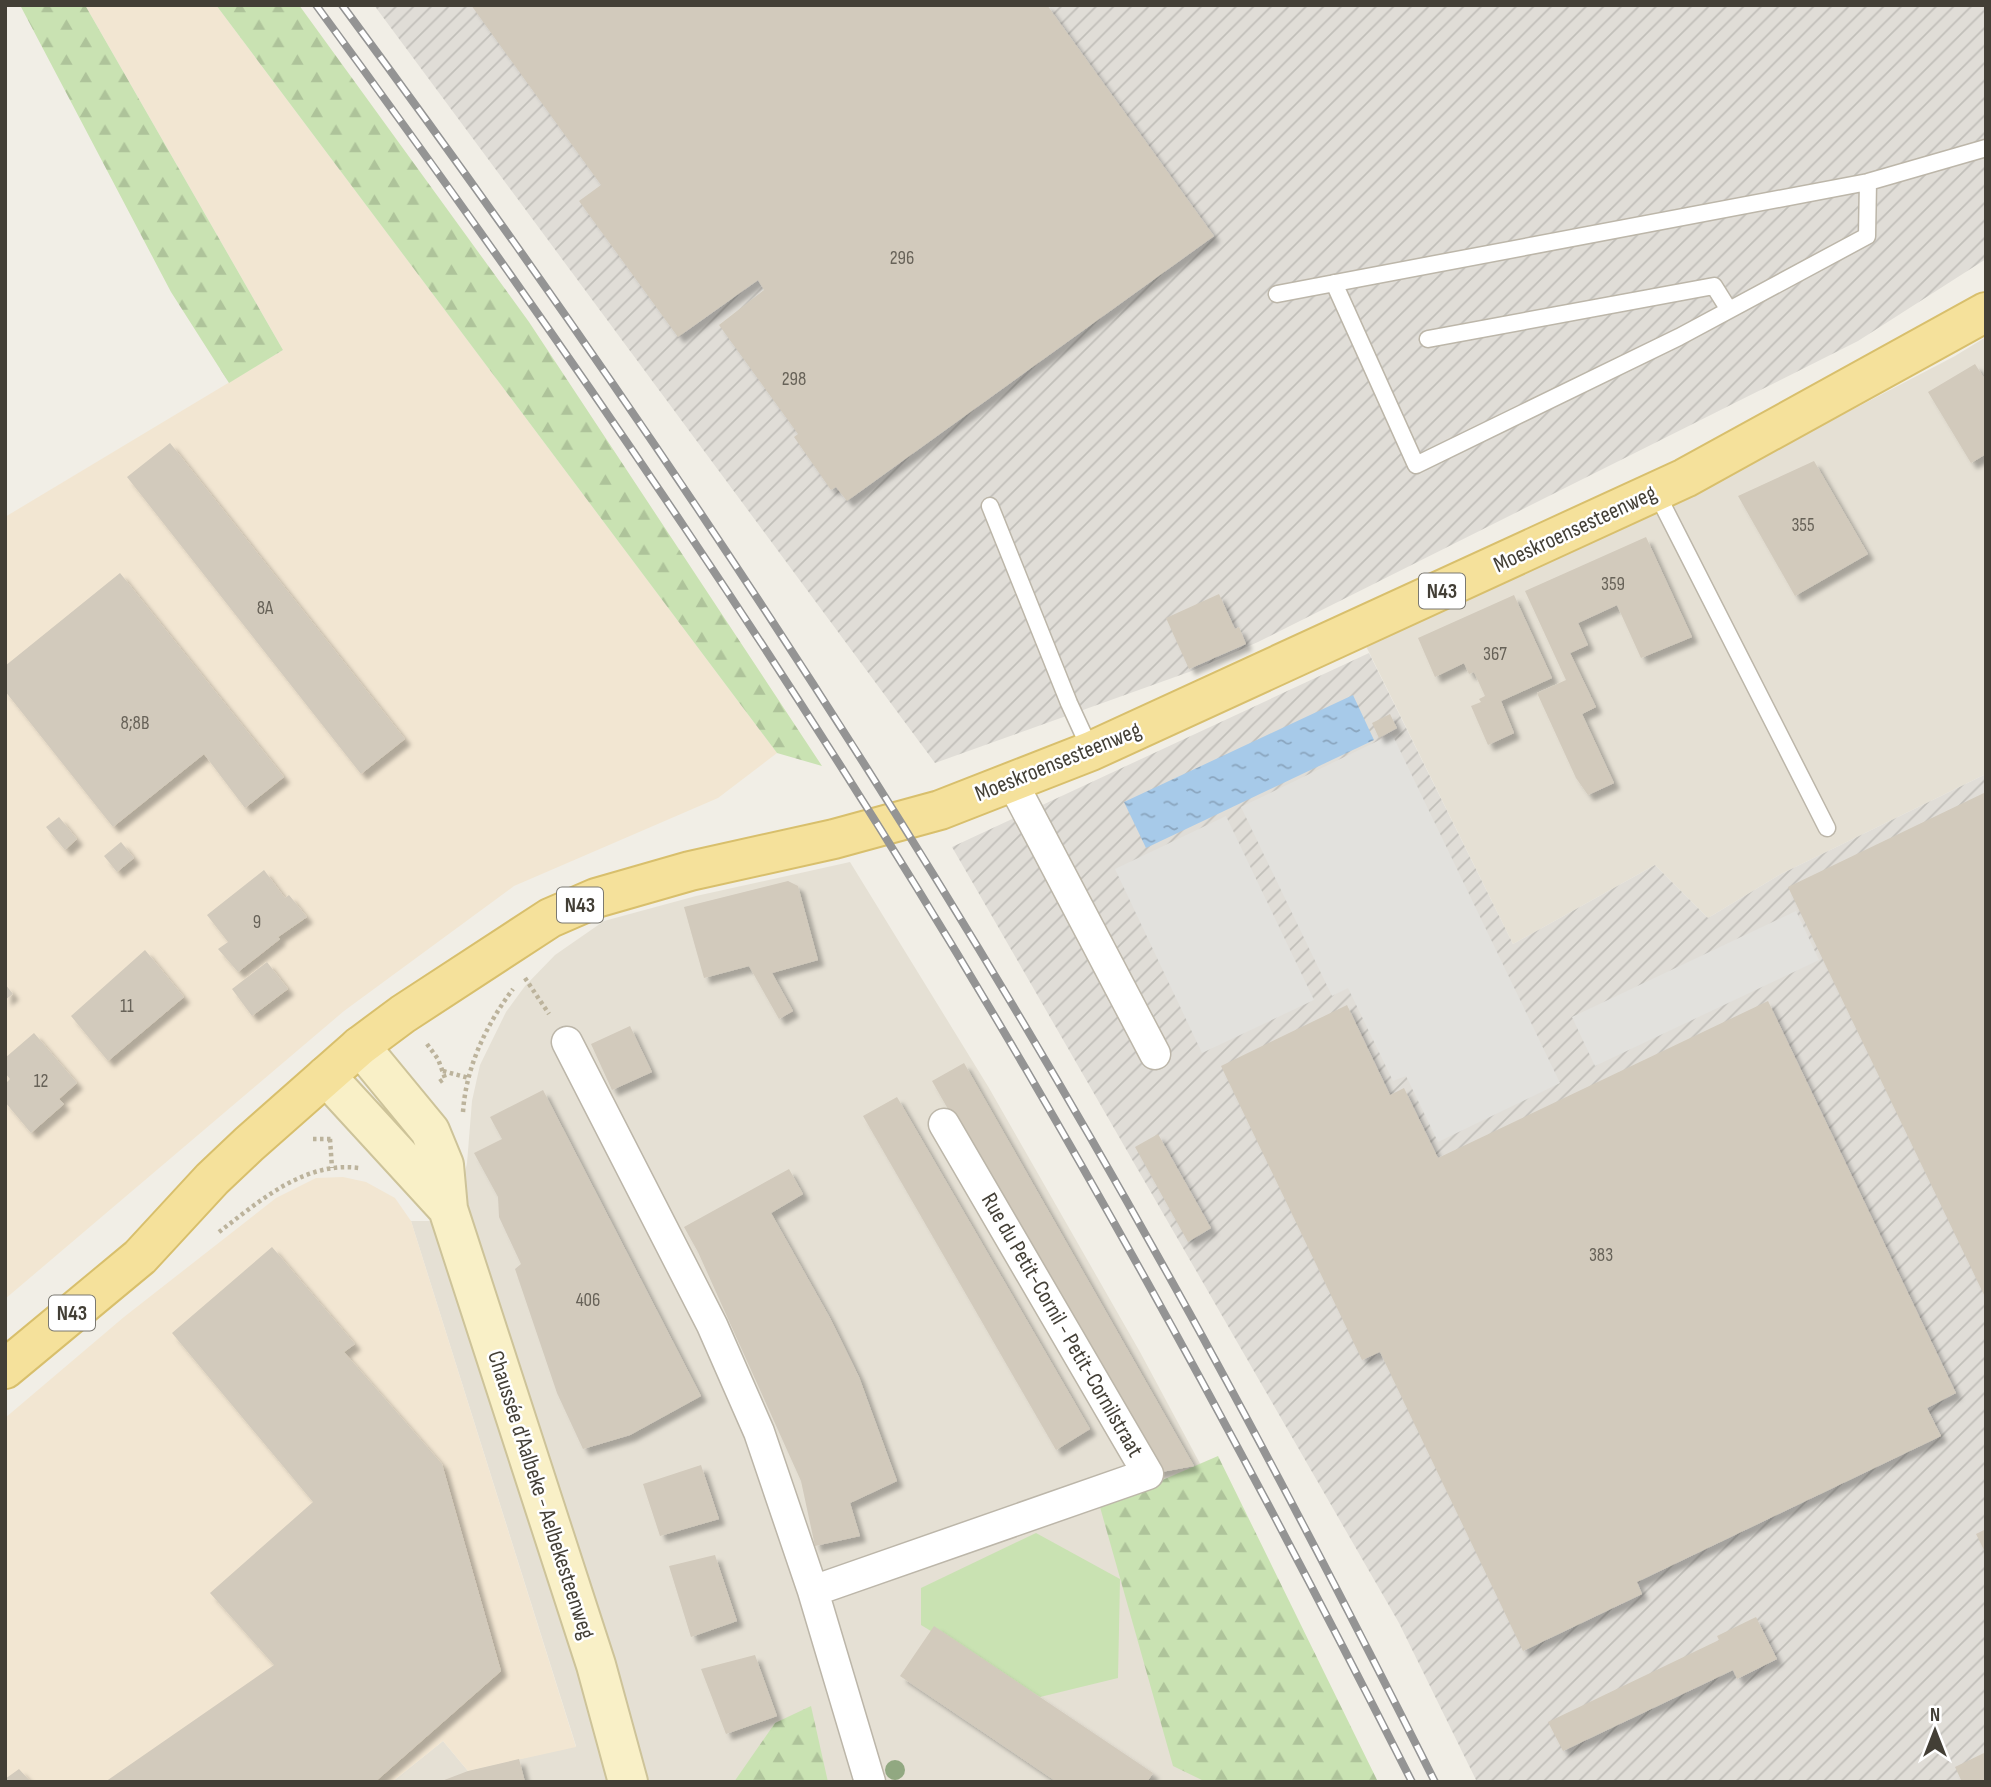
<svg xmlns="http://www.w3.org/2000/svg" width="1991" height="1787" font-family="'Sofia Sans Condensed',sans-serif">
<style>
.residential{fill:#e5e0d4}
.commercial{fill:#f2e6d2}
.industrial{fill:url(#industrial-furrows)}
.grass{fill:#c9e2b2}
.forest{fill:url(#forest-firs)}
.parking{fill:#e2e1dd}
.water{fill:url(#water-ripples)}
.building{fill:#d2cabc;filter:url(#shadow)}
.lines{fill:none;stroke-linecap:round;stroke-linejoin:round}
.service-casing{stroke:#bcb6a9;stroke-width:19}
.minor-casing{stroke:#bcb6a9;stroke-width:33}
.secondary-casing{stroke:#cdc399;stroke-width:42}
.primary-casing{stroke:#d8bf6c;stroke-width:42}
.path{stroke:#bcb39c;stroke-width:4.5;stroke-dasharray:3.5 3.5;stroke-linecap:butt}
.service{stroke:#fff;stroke-width:16}
.minor{stroke:#fff;stroke-width:30}
.secondary{stroke:#f9f0c7;stroke-width:38}
.primary{stroke:#f5e19b;stroke-width:38}
.rail-casing{stroke:#949494;stroke-width:8}
.rail{stroke:#fff;stroke-width:5;stroke-dasharray:16;stroke-linecap:butt}
.tree{fill:#91a881}
.labels{text-anchor:middle;dominant-baseline:central;stroke-width:5;stroke-linejoin:round;paint-order:stroke}
.number-label{font-size:19px;fill:#676258}
.shield{fill:#fff;stroke:#7b7972;stroke-width:2}
.shield-label{font-size:21px;font-weight:bold;fill:#433f36}
.street-label{font-size:23px;fill:#433f36;stroke:#fff}
</style>
<defs>
<pattern id="industrial-furrows" width="10" height="10" patternUnits="userSpaceOnUse" patternTransform="scale(1.75)"><rect width="10" height="10" fill="#e0ddd7"/><path d="M-1 1l2-2M0 10L10 0M9 11l2-2" fill="none" stroke="#c1bfb9"/></pattern>
<pattern id="forest-firs" width="22" height="20" patternUnits="userSpaceOnUse" patternTransform="scale(1.75)"><rect width="22" height="20" fill="#c9e2b2"/><path d="M5 1l3.5 6h-7zM16 11l3.5 6h-7z" fill="#aec39a"/></pattern>
<pattern id="water-ripples" width="26" height="14" patternUnits="userSpaceOnUse" patternTransform="scale(1.75)"><rect width="26" height="14" fill="#a7cae9"/><path d="M2 4q2-2 4 0t4 0M15 11q2-2 4 0t4 0" fill="none" stroke="#8aa5be"/></pattern>
<filter id="shadow"><feDropShadow dx="6" dy="6" stdDeviation="2" flood-color="#0004"/></filter>
</defs>
<rect width="100%" height="100%" fill="#f1eee6"/>
<!-- residential -->
<path class="residential" d="M1986,337v437l-205,100 -73,44 -53,-53 -142,79 -151,-306 298,-128 295,-154z
M850,862l139,226 151,264 71,132 154,298h-973l51,-41 25,30 108,-25 -165,-525h43l13,-58 5,-62 8,-36 26,-53 19,-26 30,-31 49,-34 92,-25z"/>
<!-- commercial -->
<path class="commercial" d="M85,5h131l561,748 -59,45 -204,88 -170,125 -339,288v-782l278,-167z
M343,1177l23,5 29,16 16,23 165,526 -108,24 -25,-30 -51,41h-387v-364l119,-101 152,-119 40,-20z"/>
<!-- industrial -->
<path class="industrial" d="M374,5h1612v254l-128,82 -600,301 -69,30 -254,91z
M1369,653l144,291 142,-79 53,53 73,-44 205,-100v1008h-509l-78,-159 -447,-776z"/>
<!-- grass -->
<path class="grass" d="M1036,1533l84,46 -2,99 -78,19 -119,-72v-37z"/>
<!-- forest -->
<path class="forest" d="M20,5h65l198,345 -54,33 -58,-91z
M216,5h83l230,317 293,444 -45,-13z
M1218,1456l160,326h-172l-33,-16 -73,-259z
M811,1706l17,76h-94l41,-59z"/>
<!-- parking -->
<path class="parking" d="M1392,734l168,349 -122,59 -32,-66 -13,5 -45,-93 -16,8 -91,-189z
M1226,816l88,184 -112,53 -87,-184z
M1796,911l23,49 -224,106 -23,-49z"/>
<!-- water -->
<path class="water" d="M1353,695l21,45 -228,108 -22,-46z"/>
<!-- building -->
<path class="building" d="M471,5h576l167,231 -367,265 -11,-14 -5,3 -37,-53 4,-3 -79,-109 45,-35 -6,-10 -80,57 -99,-136 22,-16z
M1975,364l11,17v73l-15,9 -43,-71z
M170,443l235,296 -44,35 -234,-297z
M1814,461l54,93 -73,42 -57,-100z
M1646,537l46,100 -51,21 -24,-53 -39,18 10,22 -18,8 26,54 -14,7 32,69 -26,12 -12,-17 -39,-85 29,-13 -41,-89z
M120,573l164,204 -39,31 -41,-54 -91,73 -108,-136v-25z
M1219,594l16,35 4,-2 7,17 -57,25 -23,-51z
M1514,595l38,83 -51,23 13,32 -26,12 -17,-39 10,-4 -2,-3 6,-3 -11,-24 -5,2 -5,-11 -29,14 -17,-39z
M1390,714l7,14 -18,10 -7,-15z
M1986,792v507l-198,-412z
M59,817l18,22 -12,11 -19,-23z
M121,842l13,16 -17,14 -13,-16z
M264,870l21,28 4,-3 18,22 -29,20 2,2 -42,33 -20,-23 10,-7 -21,-27z
M788,881l10,5 20,74 -46,13 21,38 -14,8 -30,-53 -45,12 -20,-71z
M145,950l39,47 -76,64 -37,-45z
M267,962l21,27 -36,27 -20,-27z
M5,984l8,10 -8,6z
M1768,1001l188,392 -29,15 14,28 -304,146 5,12 -119,57 -143,-299 -18,8 -141,-294 126,-61 43,90 14,-7 34,70z
M630,1026l22,46 -40,18 -21,-46z
M34,1033l43,50 -18,16 5,5 -33,29 -26,-31v-18l5,-5 -5,-6v-15z
M964,1063l230,403 -38,7 -224,-392z
M543,1090l158,306 -71,39 -47,14 -26,-56 -42,-124 6,-5 -22,-47 -1,-20 -24,-44 28,-14 -12,-22z
M897,1097l193,332 -34,21 -193,-334z
M1158,1134l53,94 -23,14 -53,-95z
M789,1169l14,25 -32,19 59,105 29,59 38,104 -47,22 10,33 -45,10 -14,-65 -103,-229 -14,-25z
M272,1247l83,97 -11,8 98,112 59,207 -126,111h-270l169,-117 -64,-72 103,-91 -141,-169z
M701,1465l18,54 -59,17 -17,-52z
M1986,1529v25l-10,-20z
M715,1555l22,66 -46,16 -22,-71z
M1756,1617l21,42 -40,20 -4,-9 -170,81 -15,-29 171,-82 -2,-4z
M934,1626l219,147 -6,9h-90l-157,-106z
M755,1655l22,61 -51,18 -25,-65z
M1986,1752v30h-24l-7,-15z
M519,1759l6,23h-86l29,-11z
M19,1769l12,13h-26v-3z"/>
<g class="lines">
<defs>
<path id="service" d="M1334,283l82,182 263,-128 188,-101 1,-54
M1277,294l591,-112 118,-34
M1428,339l286,-53 15,24
M1656,492l171,336
M990,506l79,197 22,48"/>
<path id="minor" d="M1012,782l143,272
M567,1042l145,283 47,107 54,159 57,191
M813,1591l335,-117 -204,-350"/>
<path id="secondary" d="M360,1046l70,85 14,34 4,44 148,456 32,117
M326,1076l122,133"/>
<path id="primary" d="M5,1369l135,-112 72,-78 37,-35 111,-98 43,-32 147,-96 46,-20 94,-27 144,-32 106,-29 151,-59 594,-273 301,-166"/>
</defs>
<!-- service casing -->
<use href="#service" class="service-casing"/>
<!-- minor casing -->
<use href="#minor" class="minor-casing"/>
<!-- secondary casing -->
<use href="#secondary" class="secondary-casing"/>
<!-- primary casing -->
<use href="#primary" class="primary-casing"/>
<!-- path -->
<path class="path" d="M525,978l24,36
M427,1044l11,15 7,19 -7,5
M443,1071l26,7
M463,1112c3,-45 23,-87 50,-123
M313,1139h19
M330,1139l2,29
M219,1232c41,-31 85,-71 140,-64"/>
<!-- service -->
<use href="#service" class="service"/>
<!-- minor -->
<use href="#minor" class="minor"/>
<!-- secondary -->
<use href="#secondary" class="secondary"/>
<!-- primary -->
<use href="#primary" class="primary"/>
<defs>
<path id="rail" d="M316,5c253,344 495,697 711,1066 136,233 263,470 385,711
M342,5c297,401 576,821 819,1257 96,171 186,345 274,520"/>
</defs>
<!-- rail casing -->
<use href="#rail" class="rail-casing"/>
<!-- rail -->
<use href="#rail" class="rail"/>
</g>
<!-- trees -->
<circle class="tree" cx="895" cy="1770" r="10"/>
<g class="labels">
<!-- number labels -->
<g class="number-label">
<text x="902" y="258">296</text>
<text x="794" y="379">298</text>
<text x="1803" y="525">355</text>
<text x="1613" y="584">359</text>
<text x="265" y="608">8A</text>
<text x="1495" y="654">367</text>
<text x="135" y="723">8;8B</text>
<text x="257" y="922">9</text>
<text x="127" y="1006">11</text>
<text x="41" y="1081">12</text>
<text x="1601" y="1255">383</text>
<text x="588" y="1300">406</text>
</g>
<!-- shield labels -->
<g class="shield">
<rect x="1419" y="573.5" width="46" height="35" rx="5"/>
<rect x="557" y="887.5" width="46" height="35" rx="5"/>
<rect x="49" y="1295.5" width="46" height="35" rx="5"/>
</g>
<g class="shield-label">
<text x="1442" y="591">N43</text>
<text x="580" y="905">N43</text>
<text x="72" y="1313">N43</text>
</g>
<!-- street labels -->
<g class="street-label">
<text transform="translate(1575 529) rotate(-25)">Moeskroensesteenweg</text>
<text transform="translate(1058 762) rotate(-22)">Moeskroensesteenweg</text>
<text transform="translate(1062 1325) rotate(60)">Rue du Petit-Cornil - Petit-Cornilstraat</text>
<text transform="translate(541 1495) rotate(72)">Chaussée d'Aalbeke - Aelbekesteenweg</text>
</g>
</g>
<!-- border -->
<rect width="1991" height="1787" fill="none" stroke="#433f36" stroke-width="14"/>
<!-- north arrow -->
<g transform="translate(1935 1731)" stroke="#ffffff" stroke-width="5" paint-order="stroke">
<path d="M0-5L12 26L0 18L-12 26Z" fill="#433f36"/>
<text y="-10" font-size="19" font-weight="bold" text-anchor="middle" fill="#433f36">N</text>
</g>
</svg>
